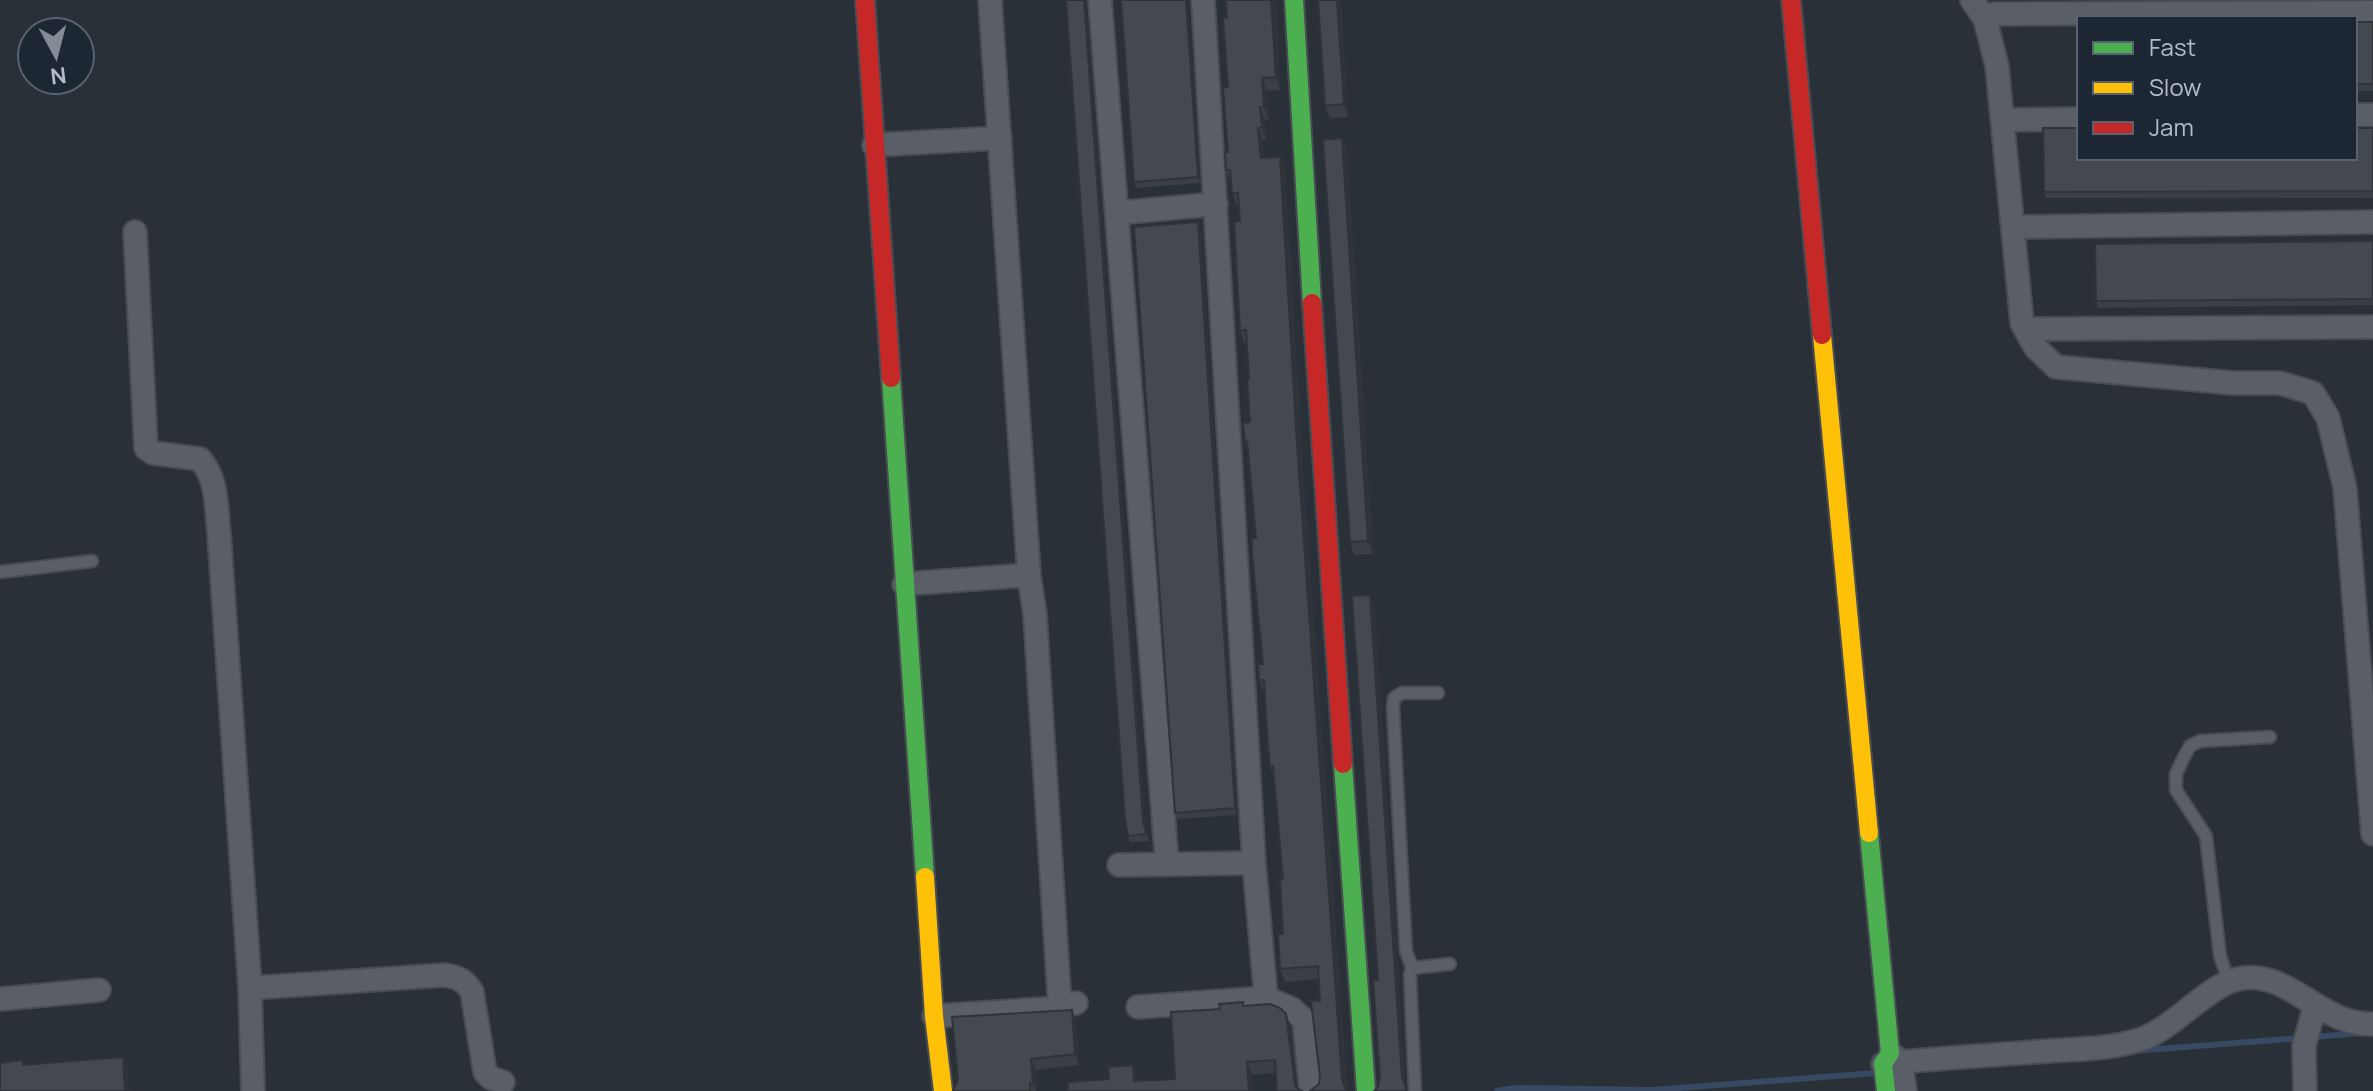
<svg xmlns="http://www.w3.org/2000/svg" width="2373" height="1091" font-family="Manrope,sans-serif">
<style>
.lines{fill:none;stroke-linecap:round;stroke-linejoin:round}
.stream{stroke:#384963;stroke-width:6}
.lane-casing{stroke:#484c53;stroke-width:15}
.street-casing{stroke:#484c53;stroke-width:26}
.fast-casing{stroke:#484c53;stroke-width:22}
.slow-casing{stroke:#484c53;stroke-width:22}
.jam-casing{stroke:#484c53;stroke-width:22}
.lane{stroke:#5a5e66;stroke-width:11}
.street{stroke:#5a5e66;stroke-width:22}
.fast{stroke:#4caf50;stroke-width:18}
.slow{stroke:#ffc107;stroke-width:18}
.jam{stroke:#c62828;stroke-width:18}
.wall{fill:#3a3f45}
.shaded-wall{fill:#303338}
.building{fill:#444950;stroke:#303338;stroke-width:2}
</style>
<rect width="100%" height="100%" fill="#2a3038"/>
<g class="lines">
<!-- stream -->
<path class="stream" d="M2313,1037l48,-4
M2133,1051l169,-13
M1497,1091l19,-3 136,2 223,-17"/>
<defs>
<path id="lane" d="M0,572l92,-11
M1412,968l-6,-17 -13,-243 1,-10 8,-5h36
M2229,982l-9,-26 -14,-120 -30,-46v-16l7,-15 7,-13 10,-5 70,-4
M1415,1091l-5,-117 2,-6 38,-4"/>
<path id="street" d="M990,0l39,575 6,40 25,393
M1100,0l67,863
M1203,0l51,863 12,135
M1972,0l13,19 12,47 25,257 3,6 348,-2
M1985,19l3,-4 8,-1 377,-2
M2355,115h18
M2004,120l75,-1
M874,145l126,-7
M1117,213l99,-9
M2013,227l360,-5
M135,232l11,216 7,5 47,6c18,20 16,49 19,74l31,455 3,103
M2025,329l11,19 20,19 177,16h47l33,10 15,25 17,70 28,346
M904,584l125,-9
M1119,865l135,-2
M250,988l194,-13c14,2 21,5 28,17l13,80 6,6 12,4
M0,999l99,-9
M1138,1007l128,-9 26,11 12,11 7,71
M934,1016l126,-8 16,-5
M1891,1054l10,8 4,29
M1883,1064c55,-6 110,-9 165,-13 30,-2 62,-2 91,-11 36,-11 70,-58 104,-62 48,-6 79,48 130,46
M2305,1091l-1,-45 11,-40"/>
<path id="fast" d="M1294,0l18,303
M891,378l34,499
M1343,764l23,327
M1869,833l21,220 -7,11 3,27"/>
<path id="slow" d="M1822,335l47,498
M925,877l9,139 9,75"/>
<path id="jam" d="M865,0l26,378
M1791,0l31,335
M1312,303l31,461"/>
</defs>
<!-- lane casing -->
<use href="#lane" class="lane-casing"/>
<!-- street casing -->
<use href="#street" class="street-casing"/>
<!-- fast casing -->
<use href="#fast" class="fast-casing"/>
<!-- slow casing -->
<use href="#slow" class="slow-casing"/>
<!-- jam casing -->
<use href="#jam" class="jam-casing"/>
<!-- lane -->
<use href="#lane" class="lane"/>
<!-- street -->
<use href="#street" class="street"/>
<!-- fast -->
<use href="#fast" class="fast"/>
<!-- slow -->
<use href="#slow" class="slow"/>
<!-- jam -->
<use href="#jam" class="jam"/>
</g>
<!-- wall -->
<path class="wall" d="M1066,0h20l59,826 4,15 -19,1 -2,-6z
M1188,0l12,183 -64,5 -2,-6z
M1226,0h50l4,90 -13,1 2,29h-4l1,20 -3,1 1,17 16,-1 5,13 17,287 45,633 -28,-6 1,-7v-76l-1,-22 -34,3 -5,-13 3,-35v-55l-9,-101 -4,-12 -6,-73 -5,-13 4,-16 -7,-126 -8,-87 -3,-10 5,-19 -1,-43 -3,-36h-2l-4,-13 -1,-124h-2l-5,-13 -1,-10 -5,-13 2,-18v-65z
M1318,0h23l7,117 -18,1 -5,-12z
M2355,22h18v69h-18z
M2373,128v70h-327l-2,-6z
M1342,138l5,13 26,403 -19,1 -4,-13z
M1201,228l36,587 -59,4 -3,-6z
M2373,241v64l-275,3 -2,-7z
M1243,1002l1,4 42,8 5,13 7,62 2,1 -23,1 -1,-18 -24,2 1,16h-185l70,-13v3l37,-2 45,-70z
M1072,1010l4,11 3,44 -43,5 1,21h-84z"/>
<!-- shaded-wall -->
<path class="shaded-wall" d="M1084,0h2l59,826 4,15 -6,-21z
M1186,0h2l12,183 -2,-6z
M1271,0h5l4,90 -4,-13z
M1337,0h4l7,117 -4,-13z
M1262,78l5,13 2,29 -5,-13z
M1260,107l5,13 1,20 -4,-13z
M1258,128l5,13 2,30 -4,-13z
M1342,138l5,13 26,403 -5,-13z
M1280,157l5,13 17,287 45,634 -5,-12 -45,-635z
M1198,222l3,6 36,587 -2,-7z
M1370,595l5,13 31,479 2,4h-2l-4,-13z
M1072,1010l4,11 3,44 -4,-11z
M1286,1014l5,13 7,64 -3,-5z
M123,1057l5,14 1,20h-4z
M1031,1059l5,11 1,21h-1l-3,-8z
M1247,1062l5,13 1,16h-4z
M1133,1065l5,13 1,13 -5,-10z"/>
<!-- building -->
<path class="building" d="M1066,0h18l59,820 3,14 -18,2 -3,-17z
M1121,0h65l12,177 -64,5z
M1226,0h45l5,77 -14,1 2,29h-4l2,20 -4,1 3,30 19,-1 17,287 45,635 3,9 3,3h-38l9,-7 1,-7 -9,-76h9l-2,-35 -38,3 -2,-35h5l-3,-55h3l-10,-113h-3l-2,-19 -4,-67h-5l-1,-16h5l-11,-109v-17h4l-9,-97h-2l-2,-18 7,-1 -3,-43h2l-3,-49h-6l-6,-108 6,-1 -2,-28h-6l-2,-23h-4l-1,-18h3l-5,-65h5l-5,-69h4z
M1318,0h19l7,104 -19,2z
M2355,22h18v62h-18z
M2043,128h36v30h276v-30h18v63l-329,1z
M1342,138l26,403 -18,1 -27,-402z
M1198,222l37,586 -60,5 -41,-586z
M2373,241v58l-277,2 -1,-57z
M1370,595l32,483 3,7 1,6h-32l4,-4 2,-10 -7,-97h5l-26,-384z
M1243,1002v4l27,-2 10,4 6,6 9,72 5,4 3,1h-26l-2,-31 -28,2 2,29h-181v-9l41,-3 -1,-12 25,-2 1,16 41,-2 -4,-67 49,-3 -1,-5z
M1072,1010l3,44 -44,5 2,24h-3v8h-77l5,-11 -6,-63z
M123,1057l2,34h-125v-28l23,-3v5z"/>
<!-- legend -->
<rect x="2077" y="16" width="280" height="144" fill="#1d2633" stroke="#59626f" stroke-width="2"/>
<rect x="2093" y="42" width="40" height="12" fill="#4caf50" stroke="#59626f" stroke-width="2"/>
<text x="2149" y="56" font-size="24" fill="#b4bcc9">Fast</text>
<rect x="2093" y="82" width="40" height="12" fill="#ffc107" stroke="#59626f" stroke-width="2"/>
<text x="2149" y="96" font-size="24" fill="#b4bcc9">Slow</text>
<rect x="2093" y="122" width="40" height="12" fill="#c62828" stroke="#59626f" stroke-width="2"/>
<text x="2149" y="136" font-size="24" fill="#b4bcc9">Jam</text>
<!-- north arrow -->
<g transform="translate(56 56) rotate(173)"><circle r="38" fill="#1d2633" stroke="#59626f" stroke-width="2"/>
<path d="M0-6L14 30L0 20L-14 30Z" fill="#848b96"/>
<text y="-12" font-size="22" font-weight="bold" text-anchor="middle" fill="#b4bcc9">N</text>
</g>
</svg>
